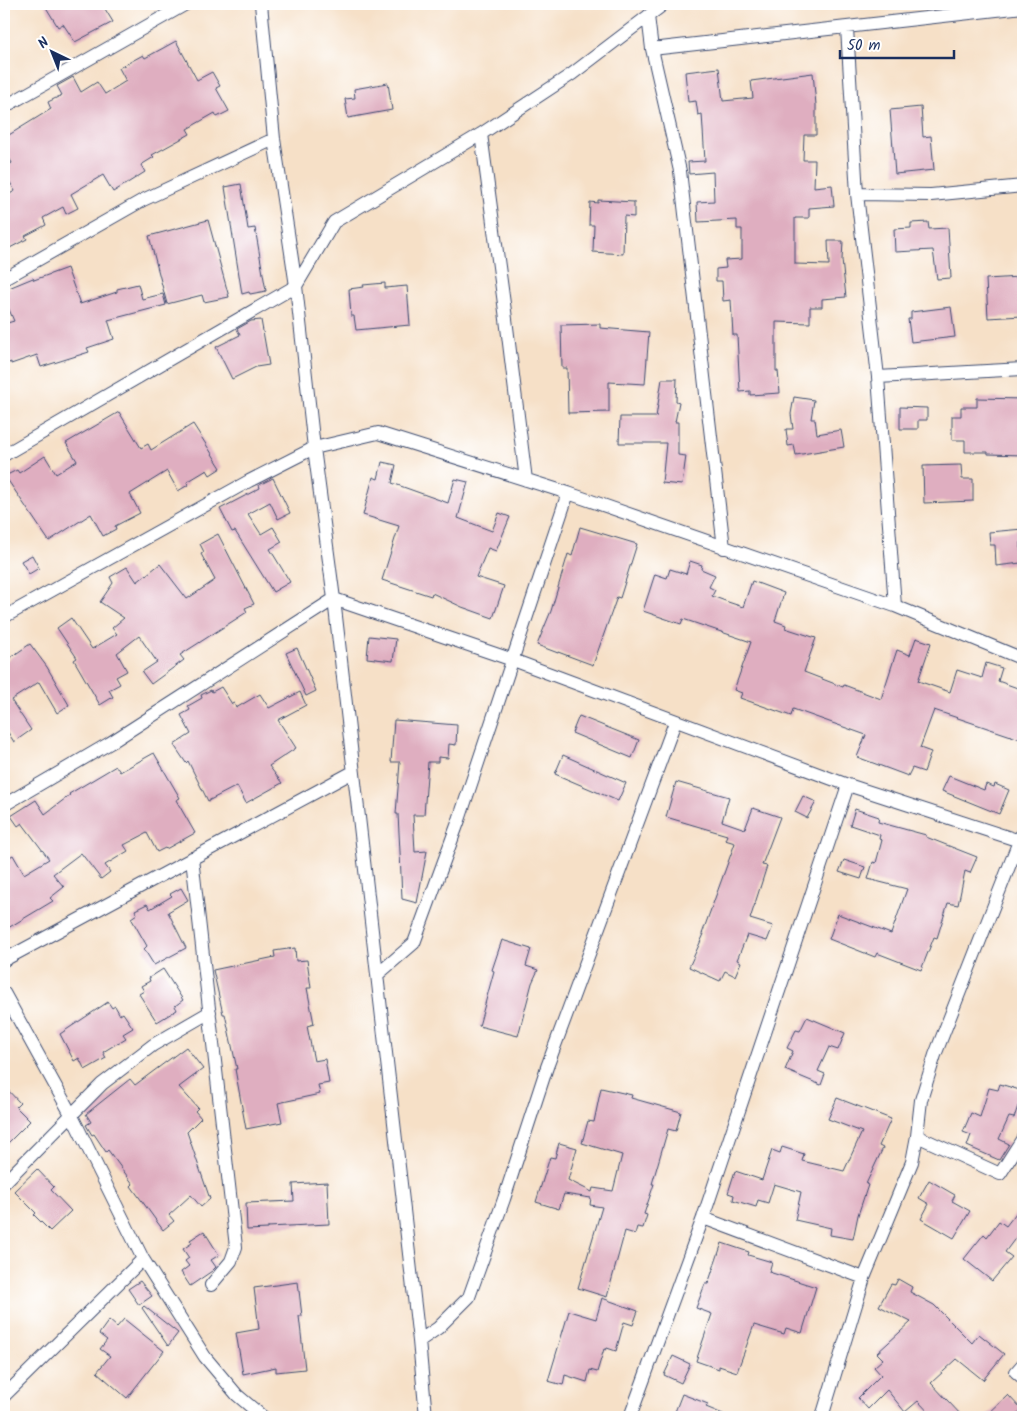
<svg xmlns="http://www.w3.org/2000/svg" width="1027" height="1421" font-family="Kalam,sans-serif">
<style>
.building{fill:#dfaec0}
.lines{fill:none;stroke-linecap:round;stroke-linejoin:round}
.minor-casing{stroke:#3c4a6e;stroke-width:14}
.minor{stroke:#fff;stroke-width:12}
</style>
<rect width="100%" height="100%" fill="#fff"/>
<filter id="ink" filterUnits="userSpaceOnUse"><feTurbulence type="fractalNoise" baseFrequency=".02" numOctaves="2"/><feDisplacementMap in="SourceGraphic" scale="10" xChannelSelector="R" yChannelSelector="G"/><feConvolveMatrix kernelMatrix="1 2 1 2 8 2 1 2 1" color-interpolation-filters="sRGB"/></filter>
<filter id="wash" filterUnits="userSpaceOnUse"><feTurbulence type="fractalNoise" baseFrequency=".0096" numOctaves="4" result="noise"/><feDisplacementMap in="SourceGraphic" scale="20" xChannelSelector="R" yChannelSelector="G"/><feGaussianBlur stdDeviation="1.12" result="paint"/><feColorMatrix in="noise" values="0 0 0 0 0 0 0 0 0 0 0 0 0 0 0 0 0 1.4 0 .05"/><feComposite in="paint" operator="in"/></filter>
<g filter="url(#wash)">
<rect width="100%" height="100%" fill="#f6e0c7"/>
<g id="blocks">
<!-- building -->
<path class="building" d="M44,4h58l11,18 -38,20 -12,-18 -5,3z
M176,41l21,39 15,-8 8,14 -4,2 13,23 -12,6 -2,-4 -28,16 3,5 -38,21 2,2 -13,8 4,7 -32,20 -10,-17 -32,19 7,14 -12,6 -3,-7 -20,11 3,7 -21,11 2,3 -23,12v-54l11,-6 -11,-19v-4l8,-5 -8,-14v-11l47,-29 -3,-7 14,-7 -5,-9 16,-9 8,15 16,-10 8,12 21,-13 -7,-13 24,-13 2,3z
M719,68l4,33 30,-3 -2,-17 62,-8 3,32v30h-12l-1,25h12l-1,27 18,-2 2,21 -25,2v10h-14v46l34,1 -1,-24h15l-1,19 4,37 -24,2v8h-12v16l-34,-1v49h2l2,22 -30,2v-4l-10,1 -3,-57h-4l-2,-35 -8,1 -1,-20h-6v-12l10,-1 -1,-8 17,-1v-30h-5v-9l-39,2 -1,-20 17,-1 -1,-29 -24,2 -1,-12 17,-1 -3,-47 -4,1 -2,-14 -8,1 -3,-30z
M388,83l4,27 -44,8 -3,-19 10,-1 -1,-9z
M921,107l2,30 8,-1 3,34 -39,4 -5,-64z
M241,184l7,45 7,-1 11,63 -16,3 -1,-2 -7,2 -17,-107z
M598,200l36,2v15l-10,-1 -1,38 -30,-2 1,-27h-5l1,-23 8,1z
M208,220l21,77 -25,5 -2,-7 -35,9 -18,-68z
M928,222l1,7 19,-1 3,50 -14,1 -4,-29 -38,2 -1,-23 17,-1v-5z
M67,268l13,36 37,-12v-3l21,-5 4,15 21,-5 3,11 -58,15 6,19 -27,9 2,4 -48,15 -4,-12 -26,9v-2l-7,3v-41l10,-3 -10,-23v-8l29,-12 1,2z
M1020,277l2,39 -34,2 -2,-39z
M385,283v5l22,-2 3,39 -54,5 -2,-14h-3l-2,-27 15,-2 -1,-2z
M951,307l4,30 -44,5 -3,-23h3v-7z
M261,320l8,45 -13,2 -24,12 -16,-32 24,-12 -3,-6 14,-8z
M600,324v4l49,4 -4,52 -36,-2v30l-41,1 -1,-45h-5l-1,-43z
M662,379h15l-1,22 3,1 -4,20h3v33l8,1 -4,29 -20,-2 4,-40h-47l1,-26h36z
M794,397l20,3 -3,19h4l2,15 24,-4 3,17 -48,8 -2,-10 -6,1 -2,-17h7l-2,-15z
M977,398l46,1v56l-35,-1v-2h-23v-12h-13v-24h9v-9h16z
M900,407l27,1v12h-9v9h-18z
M119,412l22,36 7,-4 3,6 42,-26 28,44 -11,7 -3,-5 -20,12 1,3 -10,6 -11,-20 -37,23 10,19 -25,13 1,3 -13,7 -12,-22 -42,27 -44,-65 12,-6 2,3 26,-17 11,18 21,-13 -11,-18z
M382,462l14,3 -4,18 56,20 7,-24 13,3 -10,36 34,13 7,-18 11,4 -14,34 -8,-3 -12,29 28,9 -11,32 -31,-11 -30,-14 -1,3 -49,-16 17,-54 -36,-11 10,-38 5,2z
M961,465l1,14h11v22l-49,2 -1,-37z
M273,478l17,35 -12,6 -8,-17 -22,12 13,20 12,-7 9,15 -12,7 20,33 -17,10 -38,-61 -3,1 -12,-23 40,-21 -1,-3z
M580,527l57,17 -17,54 -3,-1 -24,68 -35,-13v1l-21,-8 14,-34 17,-57 4,2z
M1023,529v14h-3l1,20 -25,3 -1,-21h-5l-1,-13z
M218,534l36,70 -9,4 2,4 -67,43 4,5 -33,24 -9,-12 15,-10 -18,-26 -22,17 10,18 -11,6 4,7 -11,6 4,7 -13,8 -26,-45 3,-2 -20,-30 14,-10 21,31 25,-15 -5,-6 12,-10 -24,-16 13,-19 -3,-6 17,-10 10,15 23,-18 27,35 28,-19 -14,-26 3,-2 -4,-8z
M32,555l7,13 -10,6 -8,-13z
M690,561l12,4 -1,4 14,6 -6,12 6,3 -3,6 16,6 15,5 9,-26 32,12 -9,28 11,4 -1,3 31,10 -12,34 39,15 1,-2 37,14 16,-49 13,5 6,-17 15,5 -13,38 32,11 7,-22 25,8 4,-15 16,5 -4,13 25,9v50l-89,-30 -14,38 11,4 -7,20 -12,-4 -4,8 -51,-19 9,-22 -73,-26 -2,7 -51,-18 2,-5 -8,-3 17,-48 -68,-23 -2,5 -38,-13 12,-37 12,4 3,-9 16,5z
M369,636l27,3 -3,22 -26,-3z
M30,644l17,23 22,38 -12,8 -18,-31 -28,18 20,30 -17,12 -10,-16v-64z
M297,648l19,43 -10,5 -20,-43z
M221,687l11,17 2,-1 2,5 24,-14 9,14 31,-16 6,13 -28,15 18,28 -27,18 13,17 -36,20 -9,-17 -29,15 -20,-40 -2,2 -12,-18 17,-11 -10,-19 9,-5 -2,-4 14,-8 -1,-3 10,-5 1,2z
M579,716l60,24 -7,18 -60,-25z
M394,720l63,5 -1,20 -7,-1 -1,14 -10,-1v5h-10l-4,53h-11l2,37 12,-1 -10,52 -15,-4 -2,-47 -2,-38h-2l4,-52h-9z
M154,753l26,45 -4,2 19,33 -29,16 -1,-1 -8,4 -10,-19 -23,12 4,6 -23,14 5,7 -9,7 -20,-26 -28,21 11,13 -14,11 3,3 -45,27 -4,-7v-61l9,-5 11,19 25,-15 -27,-36 -4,3 -7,-10 25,-16 9,14 25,-19 -1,-1 47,-28 4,6z
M563,755l63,28 -8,18 -63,-27z
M949,776l35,14 2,-6 8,3 1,-3 14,6 -10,24 -57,-23z
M676,782l53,15 -7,24 23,8 8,-21 27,9 -18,48 5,1 -17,53 23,7 -6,15 -20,-6 -10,25 4,2 -6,14 -10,-5 -5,10 -31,-14 15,-33h-2l33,-91 -10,-3 2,-5 -61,-18z
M803,796l13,6 -9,16 -12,-6z
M855,809l24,8 -1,5 48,13v2l51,20 -7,16 -5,-2 -7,34 -10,-2 -11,35 -3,-1 -13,33 -44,-17 -2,4 -46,-18 9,-25 53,20 16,-45 -39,-10 5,-17 3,1 6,-23 -3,-1 1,-4 -30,-10z
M844,860l21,7 -4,12 -22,-7z
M181,888l7,12 -20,12 18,36 -32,17 -10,-16 3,-3 -16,-28 6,-4 -2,-4 12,-6 3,5 22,-13 -2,-2z
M502,940l29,9 -5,17 12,4 -6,13 -14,53 -39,-10 15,-55 -2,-1z
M295,948l1,13 11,-1 4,28h-4l7,36 -7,2 7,35 11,-2 4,24 -11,2 2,9 -42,9 4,19 -36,7 -11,-60h2l-12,-55h-2l-10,-44 62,-13 -1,-6z
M163,969l20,31 -8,6 2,4 -20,12 -18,-28 5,-3 -3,-5 9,-5 -1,-3z
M108,1002l4,6 3,-2 5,9 3,-2 10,15 -10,6 3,4 -23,14 3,6 -21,12 -6,-12 -5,3 -14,-27z
M807,1017l38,16 -7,17 -9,-3 -11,24 7,3 -4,11 -36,-15 8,-19 -6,-3 9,-18 4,1z
M186,1047l17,22 -24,18 19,21 -3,3 6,7 -14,14 23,67 -9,8 -10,-12 -22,20 5,6 -11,9 -32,-44 2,-2 -25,-34 -2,2 -12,-18 -2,1 -6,-10 5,-3 -5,-8 44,-35 5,6z
M1000,1084l23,7v17l-5,-2 -4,12 -5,-1 -10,22 10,5 -10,16 -32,-14 4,-11 -8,-3 8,-19 9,4 9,-29 9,2z
M4,1086l16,17 -4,4 14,14 -26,26z
M601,1088l31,7 -1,3 50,14 -5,19 -8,-2 -16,55h2l-10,30 3,1 -4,13 -6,-1 -2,7 -10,-3 -18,66 -29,-9 24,-81 -12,-2 1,-7 -27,-4 -5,15 -23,-7 14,-45 5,1 4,-15 18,5 -9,32 24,12 1,-4 20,3 9,-36 -40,-12 6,-22 6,1z
M837,1098l54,21 -12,27 4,2 -17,36 2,1 -10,30 -5,24 -23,-4 1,-7 -36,-8 6,-28 -27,-8 -6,19 -10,-3 -2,7 -23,-7 1,-5 -6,-2 7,-22 27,9 10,-30 8,3 2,-6 22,7 -2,7 42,10 18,-39 -34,-13z
M37,1169l17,18 -3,3 20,21 -21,20 -16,-16 2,-2 -22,-22z
M929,1180l26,15 -3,6 18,10 -16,27 -33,-19 8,-15 -10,-6z
M327,1182l2,42 -61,3v2l-21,1 -1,-27 48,-2 -1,-17z
M1023,1204v24l-18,24 7,5 -20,24 -28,-22 20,-25 3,3 12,-16 7,5z
M204,1231l15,24 -8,5 5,7 -4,4 -22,15 -9,-14 8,-6 -4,-5 4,-3 -6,-9 9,-6 -2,-3z
M722,1243l27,9 -1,3 24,7 -3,10 47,15 -14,46 -16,-5 -2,6 -30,-9 -17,47 -18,-6v3l-23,-8 16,-47 -16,-6 9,-24h3z
M898,1279l14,8 -2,5 24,13 38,38 7,-9 25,20 -21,26 -26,-21 -26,24 32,34h-30l-15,-16 -13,11 -18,-22 -19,19 -10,-11 23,-23 -7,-8 9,-8 -6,-6 34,-31 -32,-16 12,-22 4,1z
M140,1281l12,15 -13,9 -11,-16z
M298,1282l4,34h-3l6,53 -29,3v-5l-33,7 -7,-41 23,-4 -5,-41z
M602,1298l36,13 -5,14 -9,-3 -8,29 -9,-3 -1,2 -2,-1 -7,23 -7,-2 -3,12 -22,-7 -2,10 -15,-4 21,-70 27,8z
M144,1306l34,27 -10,13 -26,-38z
M124,1319l40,32 -37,47 -30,-26 13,-16 -10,-7 7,-9 -8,-6 10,-14 8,7z
M673,1356l17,8 -9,19 -17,-8z
M682,1394l26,10 -2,3 24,10h-57z
M1008,1395l14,15 -8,7h-29z"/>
</g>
</g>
<g filter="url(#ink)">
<use href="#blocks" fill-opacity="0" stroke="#3c4a6e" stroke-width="1"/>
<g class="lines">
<defs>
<path id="minor" d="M261,4l13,135 22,147 18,162 20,151 85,742 7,76
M648,16l4,33 28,122 44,377
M847,28l10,166 21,183 17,229
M652,49l371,-42
M4,107l182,-103
M481,134l24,177 21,169
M857,194l74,1 92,-9
M4,279l139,-79 131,-61
M878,377l145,-8
M4,455l292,-169 38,-64 147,-88 91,-60 92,-70
M4,617l245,-136 65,-33 64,-15 190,60 327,113 128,53
M4,805l106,-62 224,-144 179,61 335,125 175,57
M192,858l44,389 -5,14 -20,24
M4,960l349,-188
M377,975l37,-32 45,-123 109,-327
M4,993l68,123 71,143 62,98 32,38 26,22
M917,1136l83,38 23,-36
M4,1183l98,-99 51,-39 57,-33
M703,1218l161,60
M419,1341l19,-13 31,-31 35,-98 43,-132 128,-345
M1023,1364l-7,8 7,6
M4,1396l139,-137
M630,1417l73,-199 145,-433
M822,1417l42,-139 48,-116 5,-26 4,-36 14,-45 88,-224"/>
</defs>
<!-- minor casing -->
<use href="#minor" class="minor-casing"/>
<!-- minor -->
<use href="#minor" class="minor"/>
</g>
</g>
<!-- margin -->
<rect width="1027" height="1421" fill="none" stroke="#fff" stroke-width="20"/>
<!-- north arrow -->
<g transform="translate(52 52) rotate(317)" stroke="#ffffff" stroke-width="4" paint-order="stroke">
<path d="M0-4L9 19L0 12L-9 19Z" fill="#1b2f5e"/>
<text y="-8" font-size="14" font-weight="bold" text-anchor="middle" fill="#1b2f5e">N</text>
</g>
<!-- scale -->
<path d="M840 50v8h114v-8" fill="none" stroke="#1b2f5e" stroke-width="2.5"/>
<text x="847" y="50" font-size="15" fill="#1b2f5e" stroke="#ffffff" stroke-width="4" paint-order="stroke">50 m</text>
</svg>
